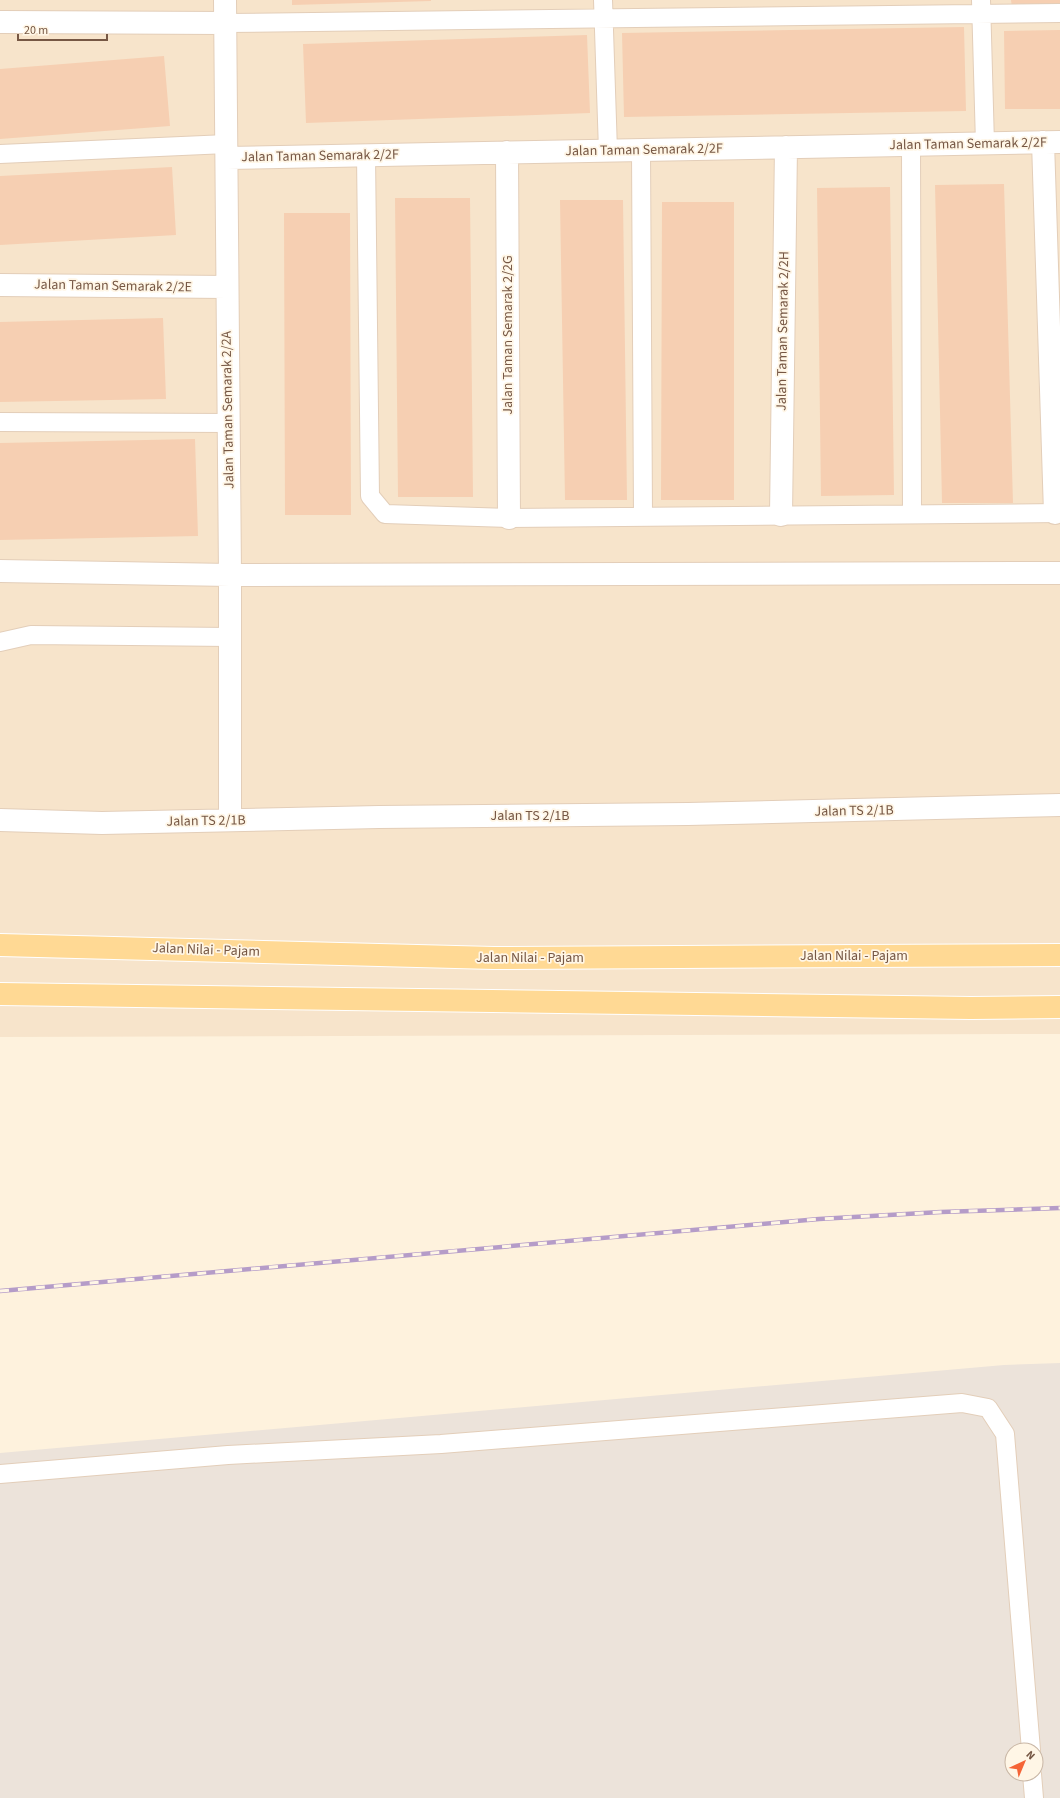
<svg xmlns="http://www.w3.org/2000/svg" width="1060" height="1798" font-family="'Source Sans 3',sans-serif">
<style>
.residential{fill:#f7e4cb}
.industrial{fill:#ece3da;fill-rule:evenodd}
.building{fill:#f6cfb2}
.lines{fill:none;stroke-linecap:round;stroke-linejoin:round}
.lane-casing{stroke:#e3ceb9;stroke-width:20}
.street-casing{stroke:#e3ceb9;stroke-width:24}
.primary-casing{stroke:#fff;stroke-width:24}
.lane{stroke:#fff;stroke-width:18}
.street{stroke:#fff;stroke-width:22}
.primary{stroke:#ffd994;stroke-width:22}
.rail-casing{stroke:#b59cc8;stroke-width:4.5}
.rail{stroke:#fff6e6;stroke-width:3;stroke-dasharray:9;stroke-linecap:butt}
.labels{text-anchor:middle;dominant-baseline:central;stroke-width:3.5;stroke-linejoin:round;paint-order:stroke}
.street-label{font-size:14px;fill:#765744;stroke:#fff6e6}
</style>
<rect width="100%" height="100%" fill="#fef2dd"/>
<!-- residential -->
<path class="residential" d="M0,0h1060v1034l-1060,3z"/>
<!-- industrial -->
<path class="industrial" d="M1060,1363v435h-1060v-345l1004,-88zM1012,1750h24v24h-24z"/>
<!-- building -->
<path class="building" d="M292,0h139v1l-139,4z
M1011,0h49v7l-48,1z
M964,27l2,84 -342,6 -2,-84z
M1060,30v79h-55l-1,-78z
M587,35l3,78 -284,10 -3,-79z
M164,56l6,70 -170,13v-70z
M172,167l4,68 -176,10v-69z
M1004,184l9,319h-71l-7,-318z
M890,187l4,308 -73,1 -4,-308z
M395,198h75l3,299h-75z
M560,200h63l4,300h-62z
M662,202h72v298h-73z
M284,213h66l1,302h-66z
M163,318l3,81 -166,3v-80z
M195,439l3,97 -198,4v-97z"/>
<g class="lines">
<defs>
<path id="lane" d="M603,0l5,151
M981,0l4,144
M225,23l835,-10
M911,145l1,369
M641,150l2,367
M0,154l227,-10
M366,155l4,341 15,18 124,4 551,-5
M0,422l229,1
M0,642l31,-7 199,2
M0,1474l228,-19 213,-11 521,-41 26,5 17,26 26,316
M1032,1774l2,24"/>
<path id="street" d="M225,0l5,575v245
M0,22l225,1
M1043,142l12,371
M507,152l2,366
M227,158l833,-16
M0,285l227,2
M781,515l5,-368
M0,571l230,4 830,-2
M0,820l102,3 277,-6 309,-3 372,-9"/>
<path id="primary" d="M0,945l494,13 566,-3
M0,994l971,14 89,-1"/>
</defs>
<!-- lane casing -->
<use href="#lane" class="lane-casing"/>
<!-- street casing -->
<use href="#street" class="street-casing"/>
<!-- primary casing -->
<use href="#primary" class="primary-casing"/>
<!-- lane -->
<use href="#lane" class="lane"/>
<!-- street -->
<use href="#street" class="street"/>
<!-- primary -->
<use href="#primary" class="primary"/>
<defs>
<path id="rail" d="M0,1291l819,-72 122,-7 119,-4"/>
</defs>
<!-- rail casing -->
<use href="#rail" class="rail-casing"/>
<!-- rail -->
<use href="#rail" class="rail"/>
</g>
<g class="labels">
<!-- street labels -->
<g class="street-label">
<text transform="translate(968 144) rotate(-1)">Jalan Taman Semarak 2/2F</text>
<text transform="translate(644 150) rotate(-1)">Jalan Taman Semarak 2/2F</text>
<text transform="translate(320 156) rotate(-1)">Jalan Taman Semarak 2/2F</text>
<text transform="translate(113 286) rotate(1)">Jalan Taman Semarak 2/2E</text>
<text transform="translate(783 331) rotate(-89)">Jalan Taman Semarak 2/2H</text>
<text transform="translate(508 335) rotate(-90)">Jalan Taman Semarak 2/2G</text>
<text transform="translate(228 410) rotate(-91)">Jalan Taman Semarak 2/2A</text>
<text transform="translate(854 811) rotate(-1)">Jalan TS 2/1B</text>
<text x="530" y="816">Jalan TS 2/1B</text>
<text transform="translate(206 821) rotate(-1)">Jalan TS 2/1B</text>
<text transform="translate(206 950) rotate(2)">Jalan Nilai - Pajam</text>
<text x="854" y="956">Jalan Nilai - Pajam</text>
<text x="530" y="958">Jalan Nilai - Pajam</text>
</g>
</g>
<!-- north arrow -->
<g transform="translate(1024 1762) rotate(44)"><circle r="19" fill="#fff6e6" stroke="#c8b6a5"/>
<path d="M0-3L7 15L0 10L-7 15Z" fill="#f56436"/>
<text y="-6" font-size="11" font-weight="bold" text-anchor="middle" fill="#765744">N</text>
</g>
<!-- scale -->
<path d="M18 34v6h89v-6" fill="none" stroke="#765744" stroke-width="2"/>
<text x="24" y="34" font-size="12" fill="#765744" stroke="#fff6e6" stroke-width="3" paint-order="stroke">20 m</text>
</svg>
